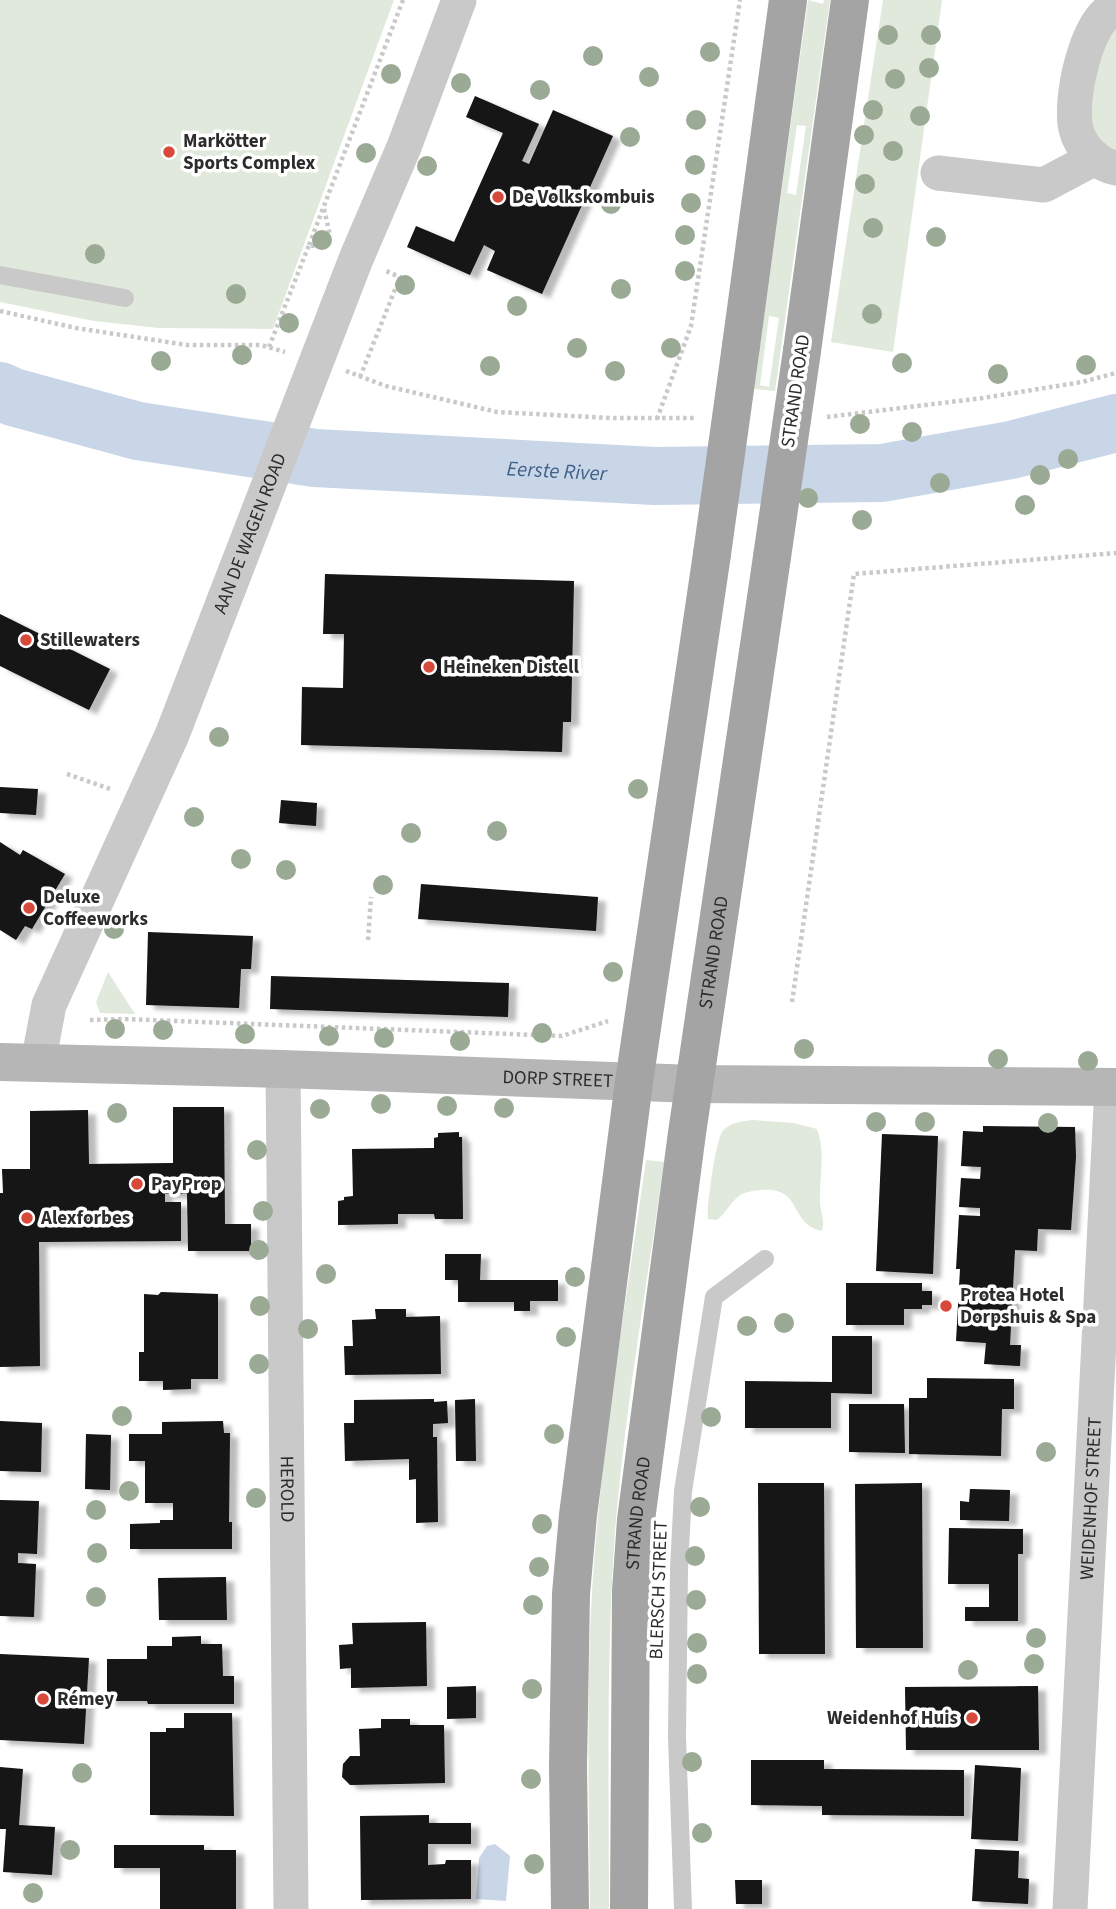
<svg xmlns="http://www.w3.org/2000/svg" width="1116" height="1909" font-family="'Source Sans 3',sans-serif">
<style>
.green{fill:#e0e9db;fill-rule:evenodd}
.water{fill:#c8d6e8}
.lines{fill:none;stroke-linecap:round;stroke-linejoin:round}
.river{stroke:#c8d6e8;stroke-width:58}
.building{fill:#131313;filter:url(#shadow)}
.path{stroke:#c9c9c9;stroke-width:4.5;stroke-dasharray:3.5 3.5;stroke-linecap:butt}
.lane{stroke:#c9c9c9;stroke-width:18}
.street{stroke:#c9c9c9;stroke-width:35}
.secondary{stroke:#b6b6b6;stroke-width:38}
.primary{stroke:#a4a4a4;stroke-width:38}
.primary-bridge{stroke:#a4a4a4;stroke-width:38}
.tree{fill:#9baa95}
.poi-dot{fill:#d7493b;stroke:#fff;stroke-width:2.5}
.labels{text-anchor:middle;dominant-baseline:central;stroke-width:7;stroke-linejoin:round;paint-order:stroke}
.poi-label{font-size:19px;font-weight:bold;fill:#2c2c2c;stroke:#fff;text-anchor:start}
.street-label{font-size:19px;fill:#2c2c2c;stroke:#fff}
.water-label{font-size:21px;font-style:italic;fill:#416188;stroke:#fff}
</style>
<defs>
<filter id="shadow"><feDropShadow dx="8" dy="4.5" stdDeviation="2" flood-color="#0004"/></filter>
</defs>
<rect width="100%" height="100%" fill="#fff"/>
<!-- green -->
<path class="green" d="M0,0h394l-121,329 -114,-1 -65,-7 -94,-19z
M808,0l15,4 1,-4h6l-55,391 -21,-2zM797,125l9,1 -10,69 -9,-2zM769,316l10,2 -10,69 -9,-2z
M883,0h59l-49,352 -62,-10z
M1116,20v132l-5,-2 -22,-22 12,-96z
M108,972l27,42 -35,-1 -4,-11z
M752,1120l42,3 23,6c9,24 2,49 3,74 1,10 5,19 2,28 -34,-7 -18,-45 -62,-41 -7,1 -16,2 -21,6 -9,7 -13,17 -22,24l-9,-1c-2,-11 8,-79 14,-87 7,-10 19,-10 30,-12z
M646,1160l18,2c-17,123 -39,246 -49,370 -9,125 -6,251 -6,377h-19c-1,-92 -3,-184 0,-276 6,-158 34,-316 56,-473z"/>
<!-- water -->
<path class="water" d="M495,1844l15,12 -4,45 -30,-2 3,-41 8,-12z"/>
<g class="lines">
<!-- river -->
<path class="river" id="s1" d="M0,391l13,6 125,34 177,27 340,18 227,-3 129,-23 105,-27"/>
</g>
<!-- building -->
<path class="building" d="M475,96l64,28 -17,37 7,3 24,-54 60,26 -71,158 -55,-24 8,-19 -11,-6 -14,30 -63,-28 9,-21 38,16 49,-109 -37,-16z
M325,574l249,7 -3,141h-8l-1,30 -261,-7 1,-58 41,1 1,-54h-21z
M0,614l110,55 -21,41 -89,-44z
M0,787l38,2 -2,26 -36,-2z
M281,800l36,3 -1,23 -37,-3z
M0,842l20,13 3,-5 42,24 -33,55 -7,-3 -9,14 -16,-10z
M421,884l177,13 -2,34 -178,-12z
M148,932l105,4 -2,33h-10l-2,39 -93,-3z
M271,976l238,7 -1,34 -238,-8z
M173,1107h51l1,117h26v27h-63l-1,-57h-22v8h16v39l-142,1 1,124 -40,1v-174h3l-1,-24h28v-58l58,-1 1,54 84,-1z
M983,1126l92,1 1,30 -5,73 -33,-1 -1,22 -22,-1 -5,95h11l-1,21 -36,-2 2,-21 -30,-2 4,-72h-4l3,-54 21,1v-8l-21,-1 2,-29 19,1 1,-12 -20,-1 2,-35 20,1z
M459,1132v5h3l1,82h-28l-1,-5h-36v10l-60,1v-24l6,-1v-3l9,-1 -1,-47 82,-1v-10l4,-1v-4z
M882,1134l56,2 -5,138 -57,-3z
M445,1254h36l-1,26h78v21h-28v10h-16v-9h-56v-22h-13z
M846,1283h76v8h10v14h-10v4h-18v16h-58z
M161,1292l57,2v85h-27v10l-28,1v-9h-24v-29h5v-58l14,1z
M375,1309h31v8l34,-1 1,58 -96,1 -1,-29h9l-1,-26 24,-1z
M832,1336h40v58l-41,-1v35h-86v-47l87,1z
M927,1378l87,1v30h-12l-1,47 -92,-2v-56h18z
M434,1399v3l13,-1 1,22 -15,1v13h4l1,85 -22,1v-44l-7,1v-21l-64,2 -1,-38h10v-23z
M475,1399l1,62h-20l-1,-61z
M849,1404h55l1,49 -56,-1z
M0,1421l42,2 -1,49 -41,-1z
M223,1421l1,12h6l-1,89h3v27h-102v-25l30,-1v-3h13v-17h-28v-42h-16v-27h33v-12z
M86,1434l25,1 -1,55 -25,-1z
M758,1483h66l1,171h-66z
M922,1483l1,165h-67l-1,-164z
M970,1489l40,1 -1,31 -49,-1v-19l9,1z
M0,1500l39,1 -2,53 -19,-1v10l18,1 -2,53 -34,-1z
M949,1528l74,1v25h-5v67h-53v-14h24v-23h-41z
M226,1577l1,43h-68l-1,-42z
M426,1622l1,64 -76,2v-20l-11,1 -1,-24 14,-1 -1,-21z
M201,1636v8h21l1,32h11v28h-86l-1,-3h-40v-42h40v-13h25v-9z
M0,1654l89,4 -5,86 -84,-4z
M476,1686v32l-29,1v-32z
M1038,1686l1,64h-133l-1,-63z
M184,1713h48l2,103 -84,-1v-83h16v-4h18z
M381,1719h29v6h34l1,58 -95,2 -8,-8 1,-13 7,-8h10l-1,-27 22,-1z
M751,1760h73v9l140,1v46l-142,-1v-9l-71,-1z
M975,1765l46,3 -3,73 -47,-2z
M0,1767l23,2 -4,56 36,2 -3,48 -49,-3 3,-43h-6z
M429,1815v8h42v21h-43v21l17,-1 1,-4h25v39l-110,1 -1,-84z
M114,1845h90v5h32v59h-76v-41h-46z
M975,1849l44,2 -1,27 11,1 -1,25 -56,-3z
M735,1880h27v24h-26z"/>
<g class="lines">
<!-- path -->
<path class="path" d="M324,209l6,26
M309,245l94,-245
M0,311l76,17 111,17h74l24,7
M269,347l40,-102 16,3
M346,371l40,15 111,26 113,6h86
M360,377l40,-100 -14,-6
M827,417l156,-19 99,-16 34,-9
M657,419l34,-93 49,-326
M67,774l46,16
M368,940l3,-43
M792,1002l62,-428 262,-21
M90,1020l34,-1 438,17 46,-15"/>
<!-- lane -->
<path class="lane" d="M0,275l125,23
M683,1909l-6,-172 2,-168 4,-78 31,-194 51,-38"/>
<!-- street -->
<g class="street">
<path d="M1116,7c-30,11 -47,93 -40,122 4,18 22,36 40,39"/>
<path d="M938,173l106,12 51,-27"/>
<path id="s2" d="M38,1063l11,-58 123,-270 184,-476 48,-112 55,-147"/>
<path id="s3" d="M283,1069l8,840"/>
<path id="s4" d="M1070,1909l42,-822"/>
</g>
<!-- secondary -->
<path class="secondary" id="s5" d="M0,1062l283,7 412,15 421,3"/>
<!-- primary -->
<g class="primary">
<path d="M741,346l47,-346"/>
<path d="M802,351l48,-351"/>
<path d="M570,1909l-2,-143 3,-172 7,-79 56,-433 78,-528"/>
<path id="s6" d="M629,1909l2,-318 5,-71 51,-387 85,-576"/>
</g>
<!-- primary-bridge -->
<path class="primary-bridge" d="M712,554l29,-208
M772,557l30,-206"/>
</g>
<!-- trees -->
<g class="tree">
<circle cx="888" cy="35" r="10"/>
<circle cx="931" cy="35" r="10"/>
<circle cx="710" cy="52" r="10"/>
<circle cx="593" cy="56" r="10"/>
<circle cx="929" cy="68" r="10"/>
<circle cx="391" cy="74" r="10"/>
<circle cx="649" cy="77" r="10"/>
<circle cx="895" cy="79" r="10"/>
<circle cx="461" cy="83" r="10"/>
<circle cx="540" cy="90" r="10"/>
<circle cx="873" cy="110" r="10"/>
<circle cx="920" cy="116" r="10"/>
<circle cx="696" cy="120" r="10"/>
<circle cx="864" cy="135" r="10"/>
<circle cx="630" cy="137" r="10"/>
<circle cx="893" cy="151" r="10"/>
<circle cx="366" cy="153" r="10"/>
<circle cx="695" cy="165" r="10"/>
<circle cx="427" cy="166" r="10"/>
<circle cx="865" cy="184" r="10"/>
<circle cx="691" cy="203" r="10"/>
<circle cx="611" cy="204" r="10"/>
<circle cx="873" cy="228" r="10"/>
<circle cx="685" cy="235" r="10"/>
<circle cx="936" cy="237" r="10"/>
<circle cx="322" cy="240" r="10"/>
<circle cx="95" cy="254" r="10"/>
<circle cx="685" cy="271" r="10"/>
<circle cx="405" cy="285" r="10"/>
<circle cx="621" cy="289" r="10"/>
<circle cx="236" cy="294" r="10"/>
<circle cx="517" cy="306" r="10"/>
<circle cx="872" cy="314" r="10"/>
<circle cx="289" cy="323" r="10"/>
<circle cx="577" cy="348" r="10"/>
<circle cx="671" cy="348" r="10"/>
<circle cx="242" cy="355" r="10"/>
<circle cx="161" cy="361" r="10"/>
<circle cx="902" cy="363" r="10"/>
<circle cx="1086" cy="365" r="10"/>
<circle cx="490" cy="366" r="10"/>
<circle cx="615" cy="371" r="10"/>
<circle cx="998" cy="374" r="10"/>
<circle cx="860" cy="424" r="10"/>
<circle cx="912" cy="432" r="10"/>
<circle cx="1068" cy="459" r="10"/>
<circle cx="1040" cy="475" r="10"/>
<circle cx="940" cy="483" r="10"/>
<circle cx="808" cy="498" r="10"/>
<circle cx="1025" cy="505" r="10"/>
<circle cx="862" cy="520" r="10"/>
<circle cx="219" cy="737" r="10"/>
<circle cx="638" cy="789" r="10"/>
<circle cx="194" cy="817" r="10"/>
<circle cx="497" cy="831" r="10"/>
<circle cx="411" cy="833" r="10"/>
<circle cx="241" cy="859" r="10"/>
<circle cx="286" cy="870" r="10"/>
<circle cx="383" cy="885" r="10"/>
<circle cx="114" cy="929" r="10"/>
<circle cx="613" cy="972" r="10"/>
<circle cx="115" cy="1029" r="10"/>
<circle cx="163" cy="1030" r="10"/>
<circle cx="542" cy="1033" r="10"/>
<circle cx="245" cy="1034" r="10"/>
<circle cx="329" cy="1036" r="10"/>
<circle cx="384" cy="1038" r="10"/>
<circle cx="460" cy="1041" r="10"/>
<circle cx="804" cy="1049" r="10"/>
<circle cx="998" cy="1059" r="10"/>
<circle cx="1088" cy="1061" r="10"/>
<circle cx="381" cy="1104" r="10"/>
<circle cx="447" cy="1106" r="10"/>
<circle cx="504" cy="1108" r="10"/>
<circle cx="320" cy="1109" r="10"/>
<circle cx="117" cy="1113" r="10"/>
<circle cx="876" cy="1122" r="10"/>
<circle cx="925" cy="1122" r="10"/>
<circle cx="1048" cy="1123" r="10"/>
<circle cx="257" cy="1150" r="10"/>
<circle cx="263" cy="1211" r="10"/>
<circle cx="259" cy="1250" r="10"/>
<circle cx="326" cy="1274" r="10"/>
<circle cx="575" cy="1277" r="10"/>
<circle cx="260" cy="1306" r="10"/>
<circle cx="784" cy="1323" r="10"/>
<circle cx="747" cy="1326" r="10"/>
<circle cx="308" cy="1329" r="10"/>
<circle cx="566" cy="1337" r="10"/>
<circle cx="259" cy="1364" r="10"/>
<circle cx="122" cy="1416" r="10"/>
<circle cx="711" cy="1417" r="10"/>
<circle cx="554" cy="1434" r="10"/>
<circle cx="1046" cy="1452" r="10"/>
<circle cx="129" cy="1491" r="10"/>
<circle cx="256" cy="1498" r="10"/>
<circle cx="700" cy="1507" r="10"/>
<circle cx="96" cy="1510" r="10"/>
<circle cx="542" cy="1524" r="10"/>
<circle cx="97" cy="1553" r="10"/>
<circle cx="695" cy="1556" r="10"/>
<circle cx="539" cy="1567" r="10"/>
<circle cx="96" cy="1597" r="10"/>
<circle cx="696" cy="1600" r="10"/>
<circle cx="533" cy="1605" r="10"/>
<circle cx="1036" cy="1638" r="10"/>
<circle cx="697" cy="1643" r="10"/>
<circle cx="1034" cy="1664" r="10"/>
<circle cx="968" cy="1670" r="10"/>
<circle cx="697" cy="1674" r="10"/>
<circle cx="532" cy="1689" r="10"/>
<circle cx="692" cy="1762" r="10"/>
<circle cx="82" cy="1773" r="10"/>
<circle cx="531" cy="1779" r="10"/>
<circle cx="702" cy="1833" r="10"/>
<circle cx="70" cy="1850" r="10"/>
<circle cx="534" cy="1864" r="10"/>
<circle cx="33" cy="1893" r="10"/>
</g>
<!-- markers -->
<g class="poi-dot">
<circle cx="169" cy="152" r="7"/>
<circle cx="498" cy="197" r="7"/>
<circle cx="26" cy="640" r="7"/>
<circle cx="429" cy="667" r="7"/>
<circle cx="29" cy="908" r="7"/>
<circle cx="137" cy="1184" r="7"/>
<circle cx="27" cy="1218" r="7"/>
<circle cx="946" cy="1306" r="7"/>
<circle cx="43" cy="1699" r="7"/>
<circle cx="972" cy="1718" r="7"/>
</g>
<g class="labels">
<!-- poi labels -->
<g class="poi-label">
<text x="183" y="141">Markötter<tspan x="183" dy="22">Sports Complex</tspan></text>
<text x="512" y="197">De Volkskombuis</text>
<text x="40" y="640">Stillewaters</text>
<text x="443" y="667">Heineken Distell</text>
<text x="43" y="897">Deluxe<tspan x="43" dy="22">Coffeeworks</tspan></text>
<text x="151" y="1184">PayProp</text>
<text x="41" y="1218">Alexforbes</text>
<text x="960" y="1295">Protea Hotel<tspan x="960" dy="22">Dorpshuis &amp; Spa</tspan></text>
<text x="57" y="1699">Rémey</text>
<text x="958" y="1718" text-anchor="end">Weidenhof Huis</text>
</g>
<!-- street labels -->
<g class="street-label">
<text transform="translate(796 391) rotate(-82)">STRAND ROAD</text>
<text stroke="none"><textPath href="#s2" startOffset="572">AAN DE WAGEN ROAD</textPath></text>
<text stroke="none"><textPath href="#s6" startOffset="962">STRAND ROAD</textPath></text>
<text stroke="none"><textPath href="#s5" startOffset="558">DORP STREET</textPath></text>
<text stroke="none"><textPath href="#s3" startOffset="420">HEROLD</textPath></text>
<text stroke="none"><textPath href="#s4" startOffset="411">WEIDENHOF STREET</textPath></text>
<text stroke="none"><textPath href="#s6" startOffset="396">STRAND ROAD</textPath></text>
<text transform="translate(659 1590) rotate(-88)">BLERSCH STREET</text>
</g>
<!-- water labels -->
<g class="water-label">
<text stroke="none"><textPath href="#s1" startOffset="565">Eerste River</textPath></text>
</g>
</g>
</svg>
